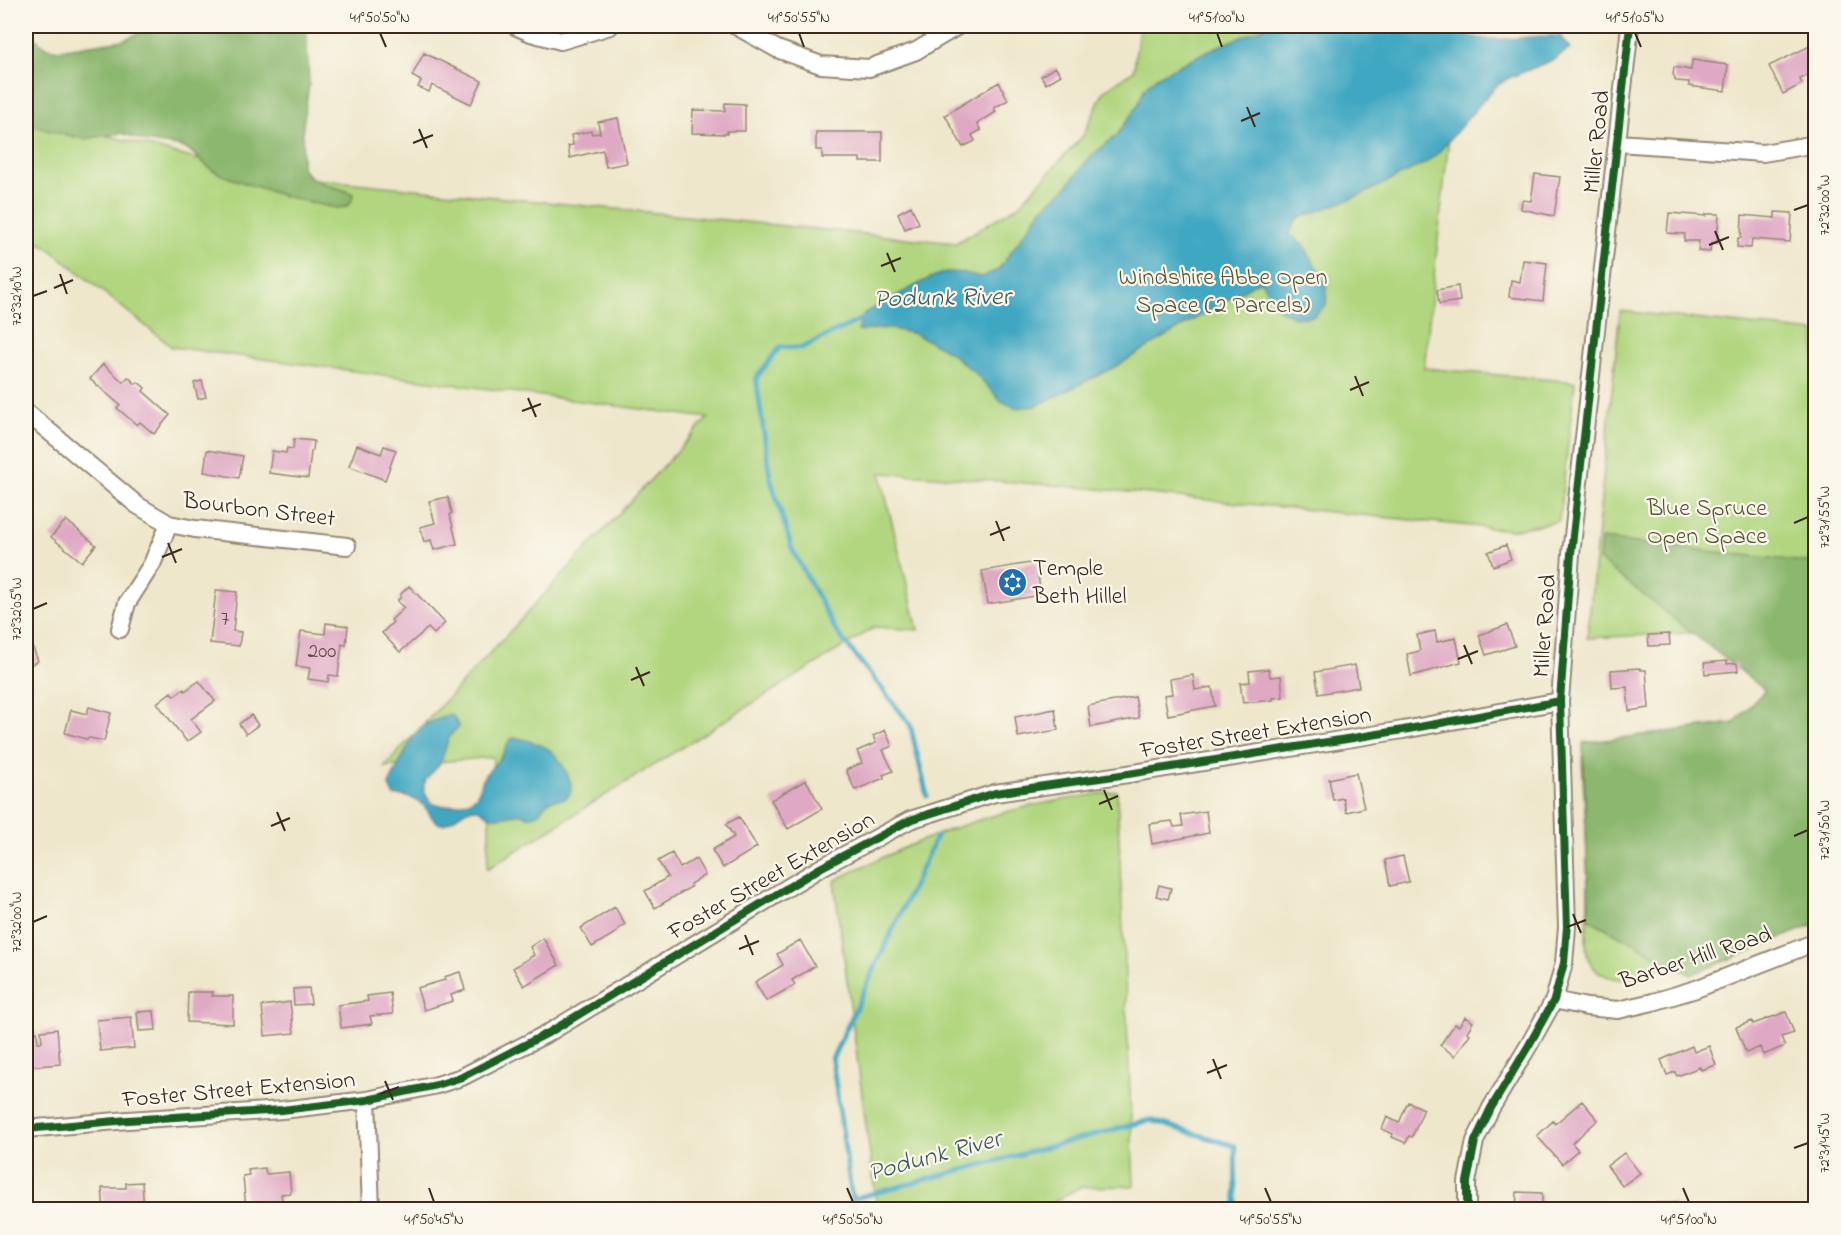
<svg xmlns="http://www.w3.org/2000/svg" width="1841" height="1235" font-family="'Indie Flower',sans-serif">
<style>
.green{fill:#b1d67f;stroke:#76804e;stroke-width:1.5}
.forest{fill:#8cb76e;stroke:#647046;stroke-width:1.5}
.water{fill:#41a7c2;stroke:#3e6870;stroke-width:1.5}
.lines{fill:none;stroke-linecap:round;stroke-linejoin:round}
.stream{stroke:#41a7c2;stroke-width:5}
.building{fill:#dfa9c4}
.minor-casing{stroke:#958875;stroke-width:20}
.minor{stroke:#fff;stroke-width:16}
.cycleway-casing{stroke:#fbf7ec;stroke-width:11}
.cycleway{stroke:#1b5e20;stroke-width:8}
.ticks{fill:none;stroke:#3b2a1e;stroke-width:2}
.labels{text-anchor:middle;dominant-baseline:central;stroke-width:4.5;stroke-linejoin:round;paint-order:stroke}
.number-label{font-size:21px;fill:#644a48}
.street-label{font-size:24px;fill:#3b2a1e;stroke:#fbf7ec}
.park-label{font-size:24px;fill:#585536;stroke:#fbf7ec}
.poi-label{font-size:24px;fill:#3b2a1e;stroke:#fbf7ec;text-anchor:start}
.water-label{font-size:26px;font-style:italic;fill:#3d5c60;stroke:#fbf7ec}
.neatline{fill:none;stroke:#3b2a1e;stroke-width:2}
.ticks-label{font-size:15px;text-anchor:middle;fill:#3b2a1e}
</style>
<rect width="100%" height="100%" fill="#fbf7ec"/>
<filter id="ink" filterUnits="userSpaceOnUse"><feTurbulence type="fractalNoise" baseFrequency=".0167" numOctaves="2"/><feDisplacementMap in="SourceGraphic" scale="12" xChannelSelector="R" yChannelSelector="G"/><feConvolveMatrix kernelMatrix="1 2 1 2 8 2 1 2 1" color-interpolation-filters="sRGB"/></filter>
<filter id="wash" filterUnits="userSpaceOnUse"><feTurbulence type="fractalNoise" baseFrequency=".008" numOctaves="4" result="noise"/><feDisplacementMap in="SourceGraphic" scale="24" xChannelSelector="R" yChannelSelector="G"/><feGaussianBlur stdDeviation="1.35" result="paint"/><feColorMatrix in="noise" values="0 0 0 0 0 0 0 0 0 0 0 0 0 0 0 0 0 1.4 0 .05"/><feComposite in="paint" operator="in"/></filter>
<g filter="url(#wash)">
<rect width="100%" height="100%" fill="#efe7cc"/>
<!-- green -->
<path class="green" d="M1139,26h322l-37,342 151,14 -16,139 -48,9 -422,-42 -169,-13 -40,-2 38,157 -43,-3 -388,242 6,-112 -109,10 324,-349 -536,-71 -126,-101 -20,-9v-123l219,58 711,71 62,-37 65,-70 21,-45 30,-21z
M1620,311l195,21v581l-45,19 -147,47c-14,0 -28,-6 -34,-19 -6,-15 -1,-40 -1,-56 1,-49 -4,-99 -6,-148l213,-11 -2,-117 -206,10z
M1117,791l17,395 -54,1 -39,22h-164l-43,-328c62,-32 124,-58 192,-74 30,-7 61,-11 91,-16z"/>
<!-- forest -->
<path class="forest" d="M163,26h143l3,58 -6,41 -1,42c9,18 34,18 51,27l-2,8 -5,5 -9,1 -16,-3 -37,-9 -57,-19 -15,-7 -23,-20 -10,-4 -35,-5 -22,-8 -39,6 -37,-9 -20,-7v-87l11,4 10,8 12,2 64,-10 21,-9z
M1601,539l214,24v361l-124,51 -102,-56 -6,-176 151,-20 31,-33 -166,-130z"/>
<!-- water -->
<path class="water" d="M1268,26h180c8,3 17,9 26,11 25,6 59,-3 86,-1l10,13 -15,10 -46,19 -15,10 -56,65 -13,10 -62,31 -66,25 -8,15 14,10 17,29 7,16 -1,16 -12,11 -18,2 -16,-8 -20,-30 -147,88 -77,38 -20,2 -15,-7 -25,-27 -28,-23 -33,-17 -27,-6 -30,3 6,-18 66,-35 16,-6 18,1 17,4 17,-7 43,-60 26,-24 23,-29 27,-22 21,-30 6,-16 12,-12 51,-26z
M449,714l5,3 5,10c-15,11 -11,21 -19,36 -7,12 -23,17 -13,34 2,4 5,7 10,8 10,2 32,-1 39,-9 5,-6 5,-15 9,-21 6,-7 13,-13 18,-21 2,-3 3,-8 6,-12 1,-3 4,-4 7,-4 4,0 10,2 13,3 21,5 31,16 39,35 2,5 5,11 2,17 -4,11 -17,3 -23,10 -7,6 -5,13 -17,13 -5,1 -3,-1 -9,-2 -8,-1 -18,4 -27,3 -7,0 -12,-9 -20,-9 -12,1 -23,16 -32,16 -10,-1 -13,-14 -19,-19 -8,-7 -19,-10 -29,-9l-5,-10 1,-4 24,-47 12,-11z"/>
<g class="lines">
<!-- stream -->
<path class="stream" d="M867,319h-5l-61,29 -21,-1 -24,31 14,99 22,72 44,82 74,93 17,72
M936,837l-104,222 20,140 298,-79 85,26 1,64"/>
</g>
<g id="blocks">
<!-- building -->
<path class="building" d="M1816,43v28l-16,8 2,5 -19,10 -14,-28z
M424,53l58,28 -11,23 -39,-19 -3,7 -11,-5 3,-6 -9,-5z
M1692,60l36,5 -3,26 -36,-5v-4l-13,-1 -3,-7 1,-7 17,3z
M1055,67l6,8 -15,9 -5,-8z
M999,82l9,18 -14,8 2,4 -19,12 4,6 -9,5 3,6 -12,6 -18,-32z
M725,103l20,1v27h-18v3l-35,-1 1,-23 32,1z
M618,118l9,45 -21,4 -3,-17 -33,8 -2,-12 5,-1 -2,-10 20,-4 1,3 8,-1 -2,-11z
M816,132h66v30h-22v-4h-38v-8h-6z
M1535,174l25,3 -6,39 -33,-7 1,-9 9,1z
M911,206l8,17 -14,6 -7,-16z
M1775,212l17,1 -2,29 -38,-3 -1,9 -14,-1 1,-9h3l1,-23 33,3z
M1669,213l37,3v-2h13l-2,29 -6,-1 -1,10 -12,-1 1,-10h-15l1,-7 -18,-1z
M1523,260l24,3 -4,38 -34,-4 2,-17 9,2z
M1458,286l2,15 -21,3 -2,-14z
M103,364l20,18 5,-5 8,7 2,-2 7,6 -2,3 27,24 -16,19 -14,-12 -3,3 -20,-17 3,-3 -30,-26z
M202,381l4,16 -8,2 -4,-16z
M294,439l20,2 -1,9 -2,2 -3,26 -39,-5 3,-22 14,2 1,-5 6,1z
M357,445l24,9 3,-8 12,4 -11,30 -36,-14z
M207,450l36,6 -4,22 -35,-6z
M448,497l4,16 -2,2 7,29 -23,6 -3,-10 -7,2 -4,-15 15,-4 -6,-22z
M66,520l30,25 -14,17 -31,-25z
M1506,545l5,14 -18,7 -5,-14z
M1036,562l5,33 -53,9 -6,-33z
M409,586l36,37 -11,11 -6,-6 -28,24 -18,-19 11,-11 -2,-2 13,-12 -7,-7 4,-4 -1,-2z
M216,590l21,2 -4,39 8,1 -2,14 -29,-3z
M326,623l22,3 -2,19 -4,-1 -4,32 -9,-1 -1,7 -20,-3 2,-11 -14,-2 5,-35 24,3z
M1507,625l8,21 -29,9 -7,-20z
M26,630l12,31 -12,6z
M1435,631l2,11 19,-4 5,24 -50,14 -4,-22 13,-3 -3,-16z
M1669,634l1,11 -21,1 -1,-11z
M1727,661v3l10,-1 1,8 -33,3 -1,-11z
M1355,665l4,22 -40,7 -4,-22z
M1640,668l1,2h5l3,38 -20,3 -2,-24 -15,1 -1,-18z
M1269,669l1,8 11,-1 2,21 -10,1v2l-30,3 -3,-20 10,-1 -1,-11z
M1193,675l2,15 17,-3 3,19 -47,9 -4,-20 8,-1 -2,-15z
M199,681l16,20 -24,18 10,13 -14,10 -30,-39 14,-11 3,4 10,-7 1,2z
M1135,697l4,21 -48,9 -3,-21z
M89,707l22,6 -7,28 -14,-3 -4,1 -21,-6 6,-23 16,4z
M1055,709l3,21 -40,7 -3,-20z
M251,715l7,10 -12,9 -7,-10z
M885,730l7,16 -9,4 10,21 -10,4 1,3 -29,12 -9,-20 16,-7 -5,-12 19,-8 -3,-7z
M1356,773l8,35 -18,4 -3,-14 -10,2 -4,-21z
M806,780l16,29 -34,20 -17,-29z
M1206,811l3,22 -57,11 -3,-20 23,-3 2,6 9,-1 -2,-11z
M739,817l18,30 -34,21 -11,-18 22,-13 -8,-13z
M672,853l8,15 16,-9 9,16 -15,9 1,3 -36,21 -10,-17 23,-14 -10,-16z
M1403,856l6,26 -19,4 -5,-26z
M1159,885l12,3 -3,11 -12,-3z
M615,907l10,18 -7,4 -1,3 -25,15 -11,-19z
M543,938l16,27 -35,21 -11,-18 21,-13 -4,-8z
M800,940l15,26 -23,14 3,5 -29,16 -11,-19 28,-17 -6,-11z
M460,972l5,18 -14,5 2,6 -29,9 -7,-22 28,-8 -1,-3z
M309,988l2,16 -17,1 -1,-16z
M188,992h25l-1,4h21v28l-46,-2z
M390,993l3,21 -23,2 2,8 -31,4 -3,-23 30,-4 -1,-5z
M290,1002l4,31 -29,3 -3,-30z
M154,1011l2,19 -17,1 -2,-19z
M1786,1012l8,21 -13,4 4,9 -22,9 -3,-8 -14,6 -10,-26 16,-6 1,3z
M131,1017l3,31 -34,3 -3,-31z
M1465,1017l8,5 -6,10 3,2 -15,22 -15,-11 15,-21 4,2z
M57,1029l3,35 -34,3v-24h3l-1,-10 9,-1 1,10h4l-1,-11z
M1692,1046l2,6 15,-6 7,19 -15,5 -1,-3 -23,9 -2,-4 -8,3 -6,-15z
M1582,1101l16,19 -26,23 6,7 -16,14 -25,-28 16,-15 2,3z
M1408,1102l16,7 -12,28 -3,-1 -3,7 -14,-6 1,-3 -11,-5 5,-12 12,6z
M1624,1153l16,20 -18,13 -15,-20z
M265,1168l1,6 23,-2 2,21 -10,1 1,6 -8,1 1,5 -29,3 -3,-33 6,-1 -1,-5z
M142,1182l2,28h-40l-2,-22h24v-5z
M1517,1192l25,1v17h-26z
M1656,1203h20v7h-20z"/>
</g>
</g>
<g filter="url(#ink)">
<use href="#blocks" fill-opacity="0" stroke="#958875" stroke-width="1.5"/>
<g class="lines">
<defs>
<path id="minor" d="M515,26l16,7 30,8 49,-15
M736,26l41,23 44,16 48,3 47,-17 42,-25
M1618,143l145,10 53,-9
M26,412l111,93 32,19 26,5 152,17
M120,629l7,-26 25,-39 17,-40
M1554,1000l33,7 31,3 35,-8 43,-13 120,-47
M367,1100l4,110
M26,1129l102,-9 154,-10 85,-10 70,-15 25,-8 88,-45 270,-164 90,-48 85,-27 133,-19 275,-44 157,-29
M1467,1210v-28l8,-41 16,-33 38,-63 25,-45 10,-37 3,-36 -7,-226 11,-147 59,-528"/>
</defs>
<!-- minor casing -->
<use href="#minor" class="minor-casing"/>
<!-- minor -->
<use href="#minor" class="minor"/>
<defs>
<path id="cycleway" d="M26,1129l102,-9 154,-10 85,-10 70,-15 25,-8 88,-45 270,-164 90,-48 85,-27 133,-19 275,-44 157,-29
M1467,1210v-28l8,-41 16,-33 38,-63 25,-45 10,-37 3,-36 -7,-226 11,-147 59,-528"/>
</defs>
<!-- cycleway casing -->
<use href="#cycleway" class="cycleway-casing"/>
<!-- cycleway -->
<use href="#cycleway" class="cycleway"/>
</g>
</g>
<!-- ticks -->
<path class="ticks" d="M380,33l6,14M799,33l5,14M1217,33l5,14M1635,33l6,14M1247,107l8,20M1241,121l19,-8M419,129l8,19M413,143l20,-8M1794,210l14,-5M1715,231l8,19M1709,245l20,-8M887,253l8,19M881,266l20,-8M60,274l7,20M54,288l19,-8M33,296l14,-5M1355,376l8,20M1350,390l19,-8M528,398l8,19M522,411l19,-7M996,521l8,20M1794,523l14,-6M990,535l20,-8M168,543l8,20M162,557l20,-8M33,609l14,-6M1464,645l8,19M1458,659l20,-8M636,667l8,19M631,680l19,-8M1104,790l8,20M1099,804l19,-8M277,812l8,19M271,826l19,-8M1794,836l14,-6M1573,914l8,19M33,922l14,-6M1567,927l19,-7M745,935l8,20M739,949l20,-8M1213,1059l8,20M1207,1073l20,-8M385,1081l8,19M380,1094l19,-7M1794,1148l14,-5M429,1188l5,14M847,1188l6,14M1265,1188l6,14M1683,1188l6,14"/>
<!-- icons -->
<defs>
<symbol id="synagogue-disc" viewBox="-11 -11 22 22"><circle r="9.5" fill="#1f6fb2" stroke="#fbf7ec"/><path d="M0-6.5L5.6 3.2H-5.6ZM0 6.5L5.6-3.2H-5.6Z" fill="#fff"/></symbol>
</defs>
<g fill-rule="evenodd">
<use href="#synagogue-disc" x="996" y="566" width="33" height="33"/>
</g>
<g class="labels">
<!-- number labels -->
<g class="number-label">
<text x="225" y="620">7</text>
<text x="322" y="652">200</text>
</g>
<!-- street labels -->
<g class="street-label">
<text transform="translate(1598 142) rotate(-84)">Miller Road</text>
<text transform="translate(259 511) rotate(7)">Bourbon Street</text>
<text transform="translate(1546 626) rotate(-86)">Miller Road</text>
<text transform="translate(1256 734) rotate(-9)">Foster Street Extension</text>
<text transform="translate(772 877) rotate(-30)">Foster Street Extension</text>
<text transform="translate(1696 959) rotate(-18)">Barber Hill Road</text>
<text transform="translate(239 1091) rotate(-5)">Foster Street Extension</text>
</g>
<!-- park labels -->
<g class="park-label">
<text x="1223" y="278">Windshire Abbe Open<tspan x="1223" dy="28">Space (2 Parcels)</tspan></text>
<text x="1707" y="509">Blue Spruce<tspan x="1707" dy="28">Open Space</tspan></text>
</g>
<!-- poi labels -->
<g class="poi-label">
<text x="1033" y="569">Temple<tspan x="1033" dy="28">Beth Hillel</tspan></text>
</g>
<!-- water labels -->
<g class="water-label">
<text transform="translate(942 299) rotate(-1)">Podunk River</text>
<text transform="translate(935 1157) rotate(-15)">Podunk River</text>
</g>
</g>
<!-- margin -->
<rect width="1841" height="1235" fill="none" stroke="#fbf7ec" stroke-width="66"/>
<rect x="33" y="33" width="1775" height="1169" class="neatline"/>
<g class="ticks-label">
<text x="380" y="22">41°50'50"N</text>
<text x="799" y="22">41°50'55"N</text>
<text x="1217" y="22">41°51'00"N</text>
<text x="1635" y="22">41°51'05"N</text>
<text transform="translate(1824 205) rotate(-90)" y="5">72°32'00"W</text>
<text transform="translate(16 296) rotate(-90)" y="5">72°32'10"W</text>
<text transform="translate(1824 517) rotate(-90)" y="5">72°31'55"W</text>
<text transform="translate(16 609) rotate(-90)" y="5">72°32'05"W</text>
<text transform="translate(1824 830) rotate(-90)" y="5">72°31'50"W</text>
<text transform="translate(16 922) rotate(-90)" y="5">72°32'00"W</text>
<text transform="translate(1824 1143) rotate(-90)" y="5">72°31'45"W</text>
<text x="434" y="1224">41°50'45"N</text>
<text x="853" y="1224">41°50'50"N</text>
<text x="1271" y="1224">41°50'55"N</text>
<text x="1689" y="1224">41°51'00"N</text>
</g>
</svg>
